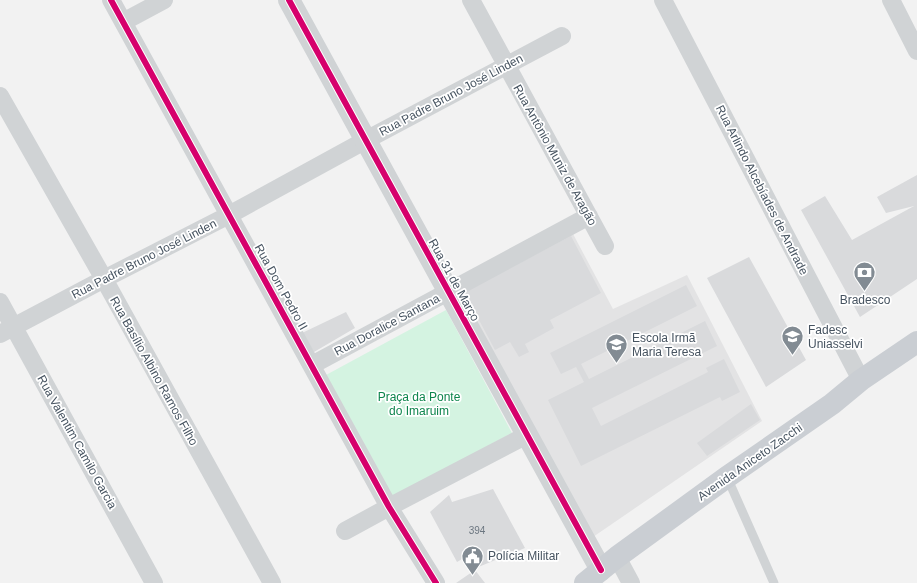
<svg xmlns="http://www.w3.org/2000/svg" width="917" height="583" font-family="Helvetica,sans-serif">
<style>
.education{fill:#e3e3e4}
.green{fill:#d4f3e1}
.building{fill:#d9dadc}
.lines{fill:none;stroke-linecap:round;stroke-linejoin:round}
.service{stroke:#d0d3d5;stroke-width:9}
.minor{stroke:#d0d3d5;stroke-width:18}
.tertiary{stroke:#d0d3d5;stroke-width:22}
.primary{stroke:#caced3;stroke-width:22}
.cycleway-casing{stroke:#fff;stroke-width:8}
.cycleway{stroke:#d6006c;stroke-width:6}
.labels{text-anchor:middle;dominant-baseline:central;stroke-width:3.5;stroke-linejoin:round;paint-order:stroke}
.number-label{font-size:10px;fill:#6c7680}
.street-label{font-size:12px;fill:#465360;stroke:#fff}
.poi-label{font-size:12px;fill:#465360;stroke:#fff;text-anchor:start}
.park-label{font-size:12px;fill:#0e854d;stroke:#fff}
</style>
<rect width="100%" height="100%" fill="#f2f2f2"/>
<!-- education -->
<path class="education" d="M572,232l41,77 74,-34 75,146 -169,116 -132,-245z"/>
<!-- green -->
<path class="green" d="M446,310l66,123 -119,64 -67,-122z"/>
<!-- building -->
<path class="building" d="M917,175v104l-57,38 -59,-107 24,-14 27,44 62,-34 -28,7 -9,-16z
M571,236l30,57 -51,27 4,8 -29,16 4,8 -10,5 -9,-15 -15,8 -31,-58z
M749,257l57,103 -40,27 -59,-109z
M686,285l11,21 -116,58 8,15 116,-58 12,25 -125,62 9,18 107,-54 -2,-4 18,-9 16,33 -18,9 -2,-4 -139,69 -33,-66 36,-18 -8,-15 -15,7 -11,-21z
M346,312l9,16 -41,24 -12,-19z
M751,404l9,16 -53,36 -10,-13z
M493,489l32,59 -49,20 -7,-13 -12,7 -27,-50 19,-17 3,7z
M475,570l10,13h-29z"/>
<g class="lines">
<!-- service -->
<path class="service" d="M727,477l47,106"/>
<!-- minor -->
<path class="minor" d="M111,0l278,507 47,76
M471,0l134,246
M663,0l198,380
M891,0l26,51
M123,22l41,-22
M0,96l104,183 168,304
M0,302l154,281
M0,334l104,-55 125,-64 137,-75 196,-104
M312,365l277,-149
M345,531l44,-24 138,-72
M617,557l14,26"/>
<!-- tertiary -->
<path class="tertiary" d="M289,0l312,570"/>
<!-- primary -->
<path class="primary" d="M585,583l32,-26 110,-80 105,-73 29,-24 56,-38"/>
<defs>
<path id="cycleway" d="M111,0l278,507 47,76
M289,0l312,570"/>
</defs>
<!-- cycleway casing -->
<use href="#cycleway" class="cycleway-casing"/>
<!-- cycleway -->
<use href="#cycleway" class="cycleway"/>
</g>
<!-- icons -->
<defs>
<symbol id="bank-pin" viewBox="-11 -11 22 30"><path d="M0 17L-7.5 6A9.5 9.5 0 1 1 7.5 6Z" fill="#828b93" stroke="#fff"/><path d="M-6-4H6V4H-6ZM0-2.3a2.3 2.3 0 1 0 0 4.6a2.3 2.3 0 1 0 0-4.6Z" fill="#fff"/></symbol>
<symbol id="university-pin" viewBox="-11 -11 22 30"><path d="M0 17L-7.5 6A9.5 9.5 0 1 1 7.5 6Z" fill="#828b93" stroke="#fff"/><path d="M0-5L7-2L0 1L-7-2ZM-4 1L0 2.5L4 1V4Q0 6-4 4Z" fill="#fff"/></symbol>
<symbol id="school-pin" viewBox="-11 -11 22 30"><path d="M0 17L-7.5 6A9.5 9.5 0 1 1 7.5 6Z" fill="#828b93" stroke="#fff"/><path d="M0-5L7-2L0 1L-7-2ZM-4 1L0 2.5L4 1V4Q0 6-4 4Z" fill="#fff"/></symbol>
<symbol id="civic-pin" viewBox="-11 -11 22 30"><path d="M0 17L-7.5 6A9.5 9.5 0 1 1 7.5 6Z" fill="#828b93" stroke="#fff"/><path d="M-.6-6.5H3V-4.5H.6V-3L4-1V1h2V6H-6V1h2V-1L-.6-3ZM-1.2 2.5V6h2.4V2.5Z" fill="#fff"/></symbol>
</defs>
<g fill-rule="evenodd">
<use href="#bank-pin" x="852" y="260" width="25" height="34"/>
<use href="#university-pin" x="780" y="324" width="25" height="34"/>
<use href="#school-pin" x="604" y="332" width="25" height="34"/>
<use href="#civic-pin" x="460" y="544" width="25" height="34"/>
</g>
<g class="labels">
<!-- number labels -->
<g class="number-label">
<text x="477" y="530">394</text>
</g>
<!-- street labels -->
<g class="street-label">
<text transform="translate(451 95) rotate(-28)">Rua Padre Bruno José Linden</text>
<text transform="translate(555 155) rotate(61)">Rua Antônio Muniz de Aragão</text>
<text transform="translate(762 190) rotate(63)">Rua Arlindo Alcebíades de Andrade</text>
<text transform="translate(144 259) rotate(-27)">Rua Padre Bruno José Linden</text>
<text transform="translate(454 280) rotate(61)">Rua 31 de Março</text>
<text transform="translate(281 287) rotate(61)">Rua Dom Pedro II</text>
<text transform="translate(387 325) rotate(-28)">Rua Doralice Santana</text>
<text transform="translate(154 371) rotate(61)">Rua Basílio Albino Ramos Filho</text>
<text transform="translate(77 442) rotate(61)">Rua Valentim Camilo Garcia</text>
<text transform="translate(750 462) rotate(-35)">Avenida Aniceto Zacchi</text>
</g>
<!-- poi labels -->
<g class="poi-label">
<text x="865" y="300" text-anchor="middle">Bradesco</text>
<text x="808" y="330">Fadesc<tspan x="808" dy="14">Uniasselvi</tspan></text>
<text x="632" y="338">Escola Irmã<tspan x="632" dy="14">Maria Teresa</tspan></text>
<text x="488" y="556">Polícia Militar</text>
</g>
<!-- park labels -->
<g class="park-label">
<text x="419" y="397">Praça da Ponte<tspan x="419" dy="14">do Imaruim</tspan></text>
</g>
</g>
</svg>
